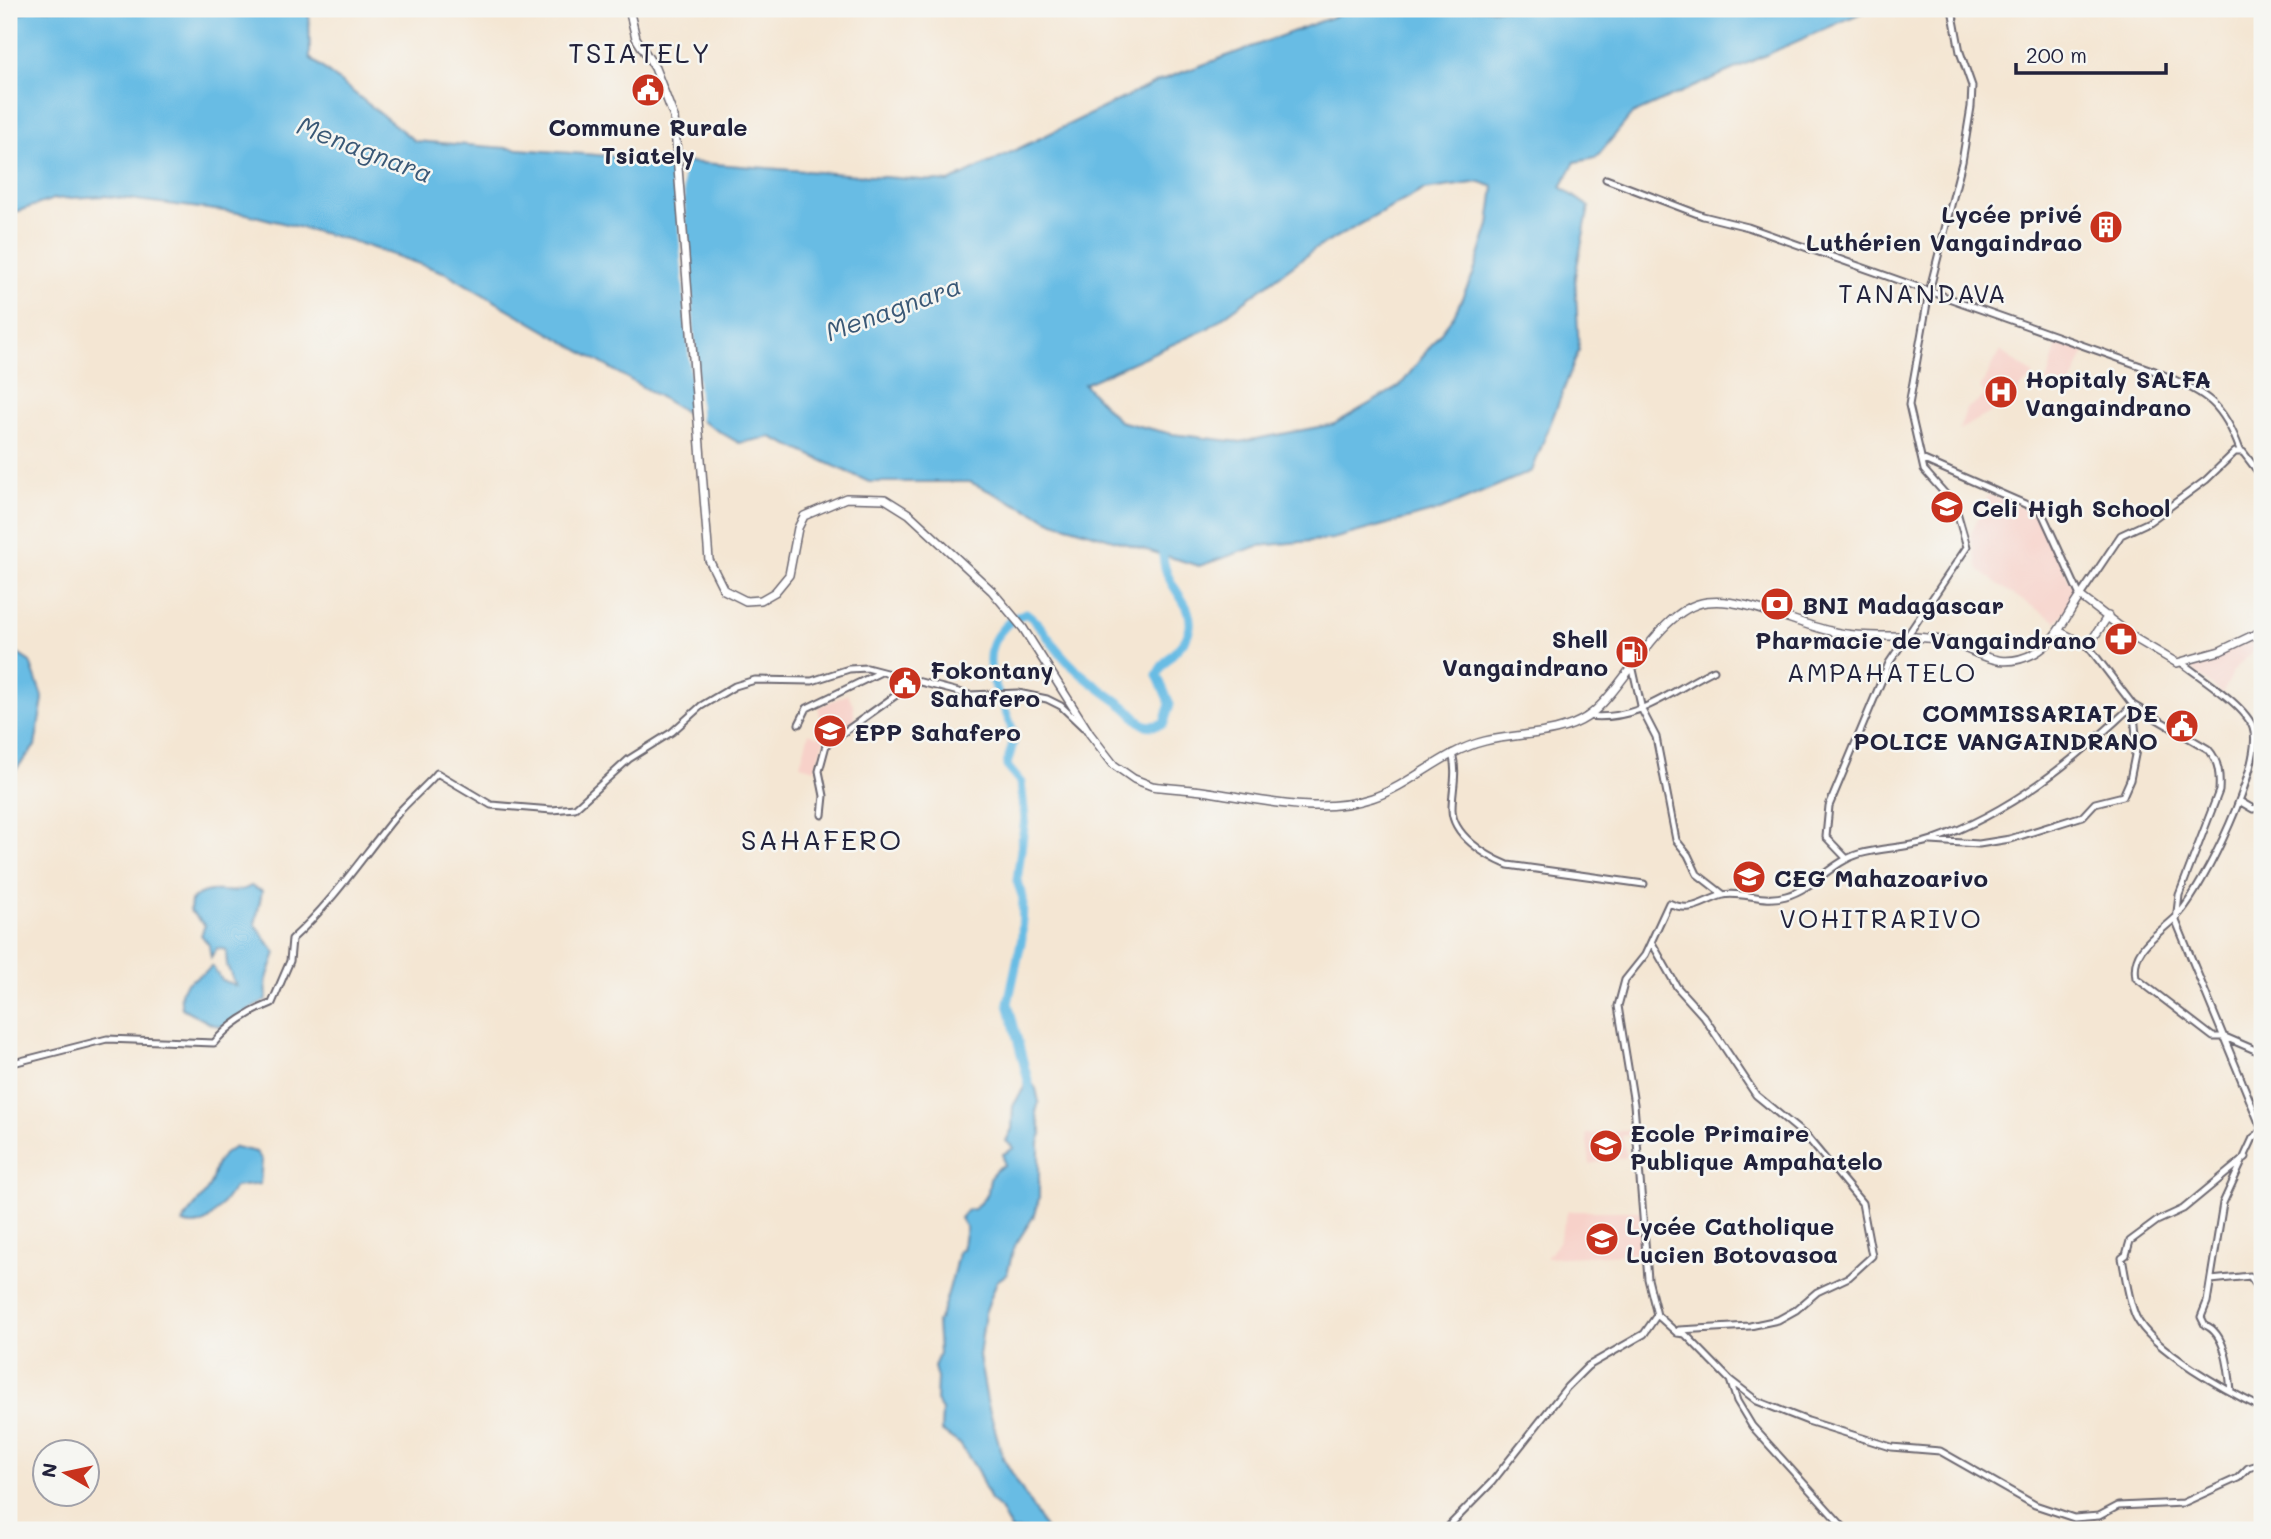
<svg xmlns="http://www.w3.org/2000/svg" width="2271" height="1539" font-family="Mali,sans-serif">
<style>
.built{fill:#f7d1c9}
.water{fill:#68bce4;stroke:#456f90;stroke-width:2;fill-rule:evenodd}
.pier{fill:#f4e6d3}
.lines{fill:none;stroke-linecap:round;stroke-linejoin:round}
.river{stroke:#68bce4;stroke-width:9}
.minor-casing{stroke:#6c6770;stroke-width:9}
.major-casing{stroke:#6c6770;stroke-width:10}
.minor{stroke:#fff;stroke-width:5}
.major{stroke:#fff;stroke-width:7}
.labels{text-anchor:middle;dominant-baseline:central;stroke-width:5;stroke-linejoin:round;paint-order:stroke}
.poi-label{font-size:24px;font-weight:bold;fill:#22223b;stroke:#f6f6f2;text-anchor:start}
.water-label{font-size:26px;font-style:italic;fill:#3a5876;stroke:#f6f6f2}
.neighbourhood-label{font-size:26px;letter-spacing:2px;fill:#22223b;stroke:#f6f6f2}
.quarter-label{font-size:28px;letter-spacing:2px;fill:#22223b;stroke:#f6f6f2}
</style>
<rect width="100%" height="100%" fill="#f6f6f2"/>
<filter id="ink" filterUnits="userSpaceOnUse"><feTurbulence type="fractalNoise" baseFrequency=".0143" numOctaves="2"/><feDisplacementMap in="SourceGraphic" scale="14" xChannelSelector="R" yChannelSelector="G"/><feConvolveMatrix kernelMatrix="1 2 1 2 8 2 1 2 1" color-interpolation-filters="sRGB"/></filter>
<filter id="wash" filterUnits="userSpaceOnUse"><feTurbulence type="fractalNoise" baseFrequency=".00686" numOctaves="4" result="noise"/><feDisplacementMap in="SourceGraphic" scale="28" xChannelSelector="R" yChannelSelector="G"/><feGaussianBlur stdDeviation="1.57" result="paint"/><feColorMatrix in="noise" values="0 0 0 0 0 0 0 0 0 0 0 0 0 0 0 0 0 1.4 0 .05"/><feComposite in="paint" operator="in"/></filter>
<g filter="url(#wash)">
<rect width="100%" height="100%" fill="#f4e6d3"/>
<!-- built -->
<path class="built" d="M2058,341l27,10 -18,44 -22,-9z
M2000,351l34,24 -33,32 -42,23 7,-21 21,-14 -7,-6z
M1989,494l49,21 6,7 32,73 -19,27 -51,-32 -28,-21 -8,-34z
M2262,632v9l-29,30 -10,23 -37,-29z
M848,694l5,10 2,18 -32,20 -8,27 -15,-4 9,-32 9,4 5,-6 -5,-24z
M1635,1129v5l-13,2 5,21 -37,7 -4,-30z
M1568,1211h74l2,42 -98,5 11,-13z"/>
<!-- water -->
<path class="water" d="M31,9h278l1,49 105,83 534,41 210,-101 195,-72h516l-238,105 -36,44 -21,4 -14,25 28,20 -14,69 4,74 -47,121 -92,39 -108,29 -74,7 -59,20 -145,-44 -84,-40h-101l-98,-45 -32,6 -293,-170 -97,-33 -102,-26 -142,-18 -51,3 -45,15v-195zM1480,182l14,5 -5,38 -16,50 -19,40 -54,71 -66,38 -94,18 -68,-8 -53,-13 -35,-37 123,-55 108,-80 108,-59z
M9,648l21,14 13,37 -8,47 -26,32z
M251,886l11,5 -7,34 21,28 -10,28 1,18 -45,28 -11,-3 -29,-16c-7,-31 15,-25 30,-42l10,14 14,6 -9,-20 -1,-16 -9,-2 -6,9 -2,-12 -8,-10 4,-10 -15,-14 1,-10c18,-20 39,-2 60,-15z
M1029,1079l7,10 3,13 -3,10 6,21 -3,10v55l-4,16 -21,33 -7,27 -10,7 -12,32 -6,43 8,45 16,57 43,72h-35l-11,-21 -10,-9 -13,-30 -17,-26 -19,-13 1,-21 -6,-9 1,-23 -3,-11 5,-14 -2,-31c6,-6 20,-61 21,-71l4,-1 4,-22 -6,-10 7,-8 7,-1c4,-5 13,-12 14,-17 2,-14 1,-19 16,-27l-1,-11 11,-6 -8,-7 6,-12 1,-23z
M235,1147l21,5 6,8 -2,24 -25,3c-14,16 -26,46 -52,36 5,-13 15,-19 23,-31 13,-20 2,-30 29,-45z"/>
<!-- pier -->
<path class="pier" d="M673,157l8,1 20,266 -7,-4z"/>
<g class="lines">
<!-- river -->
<path class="river" d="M1031,1092l-23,-89 14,-65 1,-40 -6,-17 8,-62 -4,-36 -14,-17c1,-11 8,-21 6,-32 -6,-32 -37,-66 -16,-98 9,-12 14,-17 29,-23 16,11 22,27 35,41 18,21 41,36 63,52 15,12 17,26 40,17l6,-19 -13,-29c8,-20 30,-27 33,-49 3,-28 -30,-39 -27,-80"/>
</g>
</g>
<g filter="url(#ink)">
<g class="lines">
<defs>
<path id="minor" d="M1606,179l97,37 45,11 407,144c47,22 66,26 85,79
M1924,460l117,51 39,85
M2080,596l41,-61 28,-13 57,-42 29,-28h8l19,25
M2088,646l45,59 75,44c11,12 12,26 11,42l-40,104 -3,26 86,209
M2182,663c19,15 64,43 71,65 12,35 -50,160 -75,187 -18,19 -48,32 -42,63l77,59h12l37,16
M1632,665l10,45 14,27 20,103 12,15 9,19 27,21
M1587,716c52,6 83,-25 127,-46
M799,724l8,-16 72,-35
M1452,753c6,20 0,36 0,56 0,26 34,47 56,56l136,19
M2241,802l12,7 9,-2
M822,815l2,-19 -5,-25 7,-26 90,-64
M1931,841l48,3 31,-5 73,-23 12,-13 28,-7 7,-16 7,-35 -4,-40
M1847,859l-21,-22 3,-31 60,-143 78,-116 -12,-42 -31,-35 -15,-65 20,-113 33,-130 9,-55 1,-21 -12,-34 -8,-43
M1652,943l25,44 27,30 52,78 51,42 55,66 10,53 -23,21 -32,15 -21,18 -18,10 -28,6 -71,4 -2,3
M9,1064l98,-25 107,4c14,-18 37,-32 58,-40l18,-42 2,-22c42,-38 72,-85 108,-128 7,-8 34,-33 37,-38l54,32 61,5 23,-2 54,-49 43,-27 29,-26 34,-20 20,-6 57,1 37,-12 18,-1 103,27 48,-2 29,6 14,7 22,21
M2246,1157l-63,52 -26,12 -27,20 -4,14 -4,3c4,19 6,41 14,59 16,33 93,75 126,91
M2211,1280l39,-4 12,17
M1730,1380l27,21 51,20 83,26 49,4 95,54 39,13 25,-2 19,-10 65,-3 55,-25 10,-10 14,-4
M2231,1391c-2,-21 -5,-58 -26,-66l-4,-8 6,-15 16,-99 30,-65 9,-7
M1445,1530l47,-48 75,-95 21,-21 56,-32 13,-19
M1846,1530l-94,-104 -15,-25 -7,-21 -45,-46 -8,-1 -20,-18 -9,-36 -14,-175 -16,-98 7,-26 20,-25 24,-52c23,11 33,-2 54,-8 19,-4 41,8 63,1 28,-8 46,-34 73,-42 24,-7 50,-6 73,-14 78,-27 142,-79 201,-135"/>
<path id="major" d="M629,9l7,29 19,30 19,49 35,443 15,30 22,11 15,-1 14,-8 14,-17 9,-47 6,-12 42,-18 39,1 24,15 83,77 31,37 67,106 24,31 20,14 18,7c21,3 42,3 63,7 52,8 105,22 157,5 41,-14 71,-47 113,-57 32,-8 74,-5 102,-24 38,-26 71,-109 120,-115 36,-5 87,21 123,29 35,9 74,1 110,9 36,7 55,34 95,13 22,-12 31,-38 45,-57l56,43 41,24 43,-12 42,-20
M2058,631l30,15 20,-30"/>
</defs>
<!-- minor casing -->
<use href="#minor" class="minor-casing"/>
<!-- major casing -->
<use href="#major" class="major-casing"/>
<!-- minor -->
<use href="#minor" class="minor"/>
<!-- major -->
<use href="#major" class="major"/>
</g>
</g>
<!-- icons -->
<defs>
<symbol id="civic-disc" viewBox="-11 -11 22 22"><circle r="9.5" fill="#c8321e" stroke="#f6f6f2"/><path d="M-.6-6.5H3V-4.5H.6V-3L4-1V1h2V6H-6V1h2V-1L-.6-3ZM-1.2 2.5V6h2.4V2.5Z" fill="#fff"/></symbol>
<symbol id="building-disc" viewBox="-11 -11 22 22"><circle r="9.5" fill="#c8321e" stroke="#f6f6f2"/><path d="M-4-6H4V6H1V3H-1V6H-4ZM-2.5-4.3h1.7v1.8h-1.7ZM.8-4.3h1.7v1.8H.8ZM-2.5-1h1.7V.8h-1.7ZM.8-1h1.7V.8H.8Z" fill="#fff"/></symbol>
<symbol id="hospital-disc" viewBox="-11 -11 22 22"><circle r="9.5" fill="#c8321e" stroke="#f6f6f2"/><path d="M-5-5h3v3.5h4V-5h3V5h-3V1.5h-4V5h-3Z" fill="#fff"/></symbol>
<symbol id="school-disc" viewBox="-11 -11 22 22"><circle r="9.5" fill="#c8321e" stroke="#f6f6f2"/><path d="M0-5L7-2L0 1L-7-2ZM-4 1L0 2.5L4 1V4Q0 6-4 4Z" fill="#fff"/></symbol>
<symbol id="bank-disc" viewBox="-11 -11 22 22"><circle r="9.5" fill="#c8321e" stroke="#f6f6f2"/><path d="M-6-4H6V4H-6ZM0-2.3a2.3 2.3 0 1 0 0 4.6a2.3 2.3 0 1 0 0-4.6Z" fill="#fff"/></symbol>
<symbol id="pharmacy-disc" viewBox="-11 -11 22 22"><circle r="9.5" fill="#c8321e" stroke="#f6f6f2"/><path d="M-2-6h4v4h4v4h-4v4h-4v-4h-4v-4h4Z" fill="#fff"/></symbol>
<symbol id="fuel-disc" viewBox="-11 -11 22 22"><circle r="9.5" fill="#c8321e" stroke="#f6f6f2"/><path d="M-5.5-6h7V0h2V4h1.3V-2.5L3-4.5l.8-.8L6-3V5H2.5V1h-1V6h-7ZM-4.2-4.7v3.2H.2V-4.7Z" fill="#fff"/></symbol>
</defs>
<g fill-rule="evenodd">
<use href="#civic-disc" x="629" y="71" width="38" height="38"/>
<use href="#building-disc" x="2087" y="208" width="38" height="38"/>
<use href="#hospital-disc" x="1982" y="373" width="38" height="38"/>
<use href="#school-disc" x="1928" y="488" width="38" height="38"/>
<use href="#bank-disc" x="1758" y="585" width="38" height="38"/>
<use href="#pharmacy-disc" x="2102" y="620" width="38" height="38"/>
<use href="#fuel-disc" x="1613" y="633" width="38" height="38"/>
<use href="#civic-disc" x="886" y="664" width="38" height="38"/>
<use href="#civic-disc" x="2163" y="707" width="38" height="38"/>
<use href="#school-disc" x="811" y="712" width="38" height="38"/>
<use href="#school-disc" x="1730" y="858" width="38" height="38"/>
<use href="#school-disc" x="1587" y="1127" width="38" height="38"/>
<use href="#school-disc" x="1583" y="1220" width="38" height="38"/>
</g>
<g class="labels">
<!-- poi labels -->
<g class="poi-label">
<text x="648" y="126" text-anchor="middle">Commune Rurale<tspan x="648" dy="28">Tsiately</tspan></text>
<text x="2082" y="213" text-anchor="end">Lycée privé<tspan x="2082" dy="28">Luthérien Vangaindrao</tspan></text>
<text x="2025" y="378">Hopitaly SALFA<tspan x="2025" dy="28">Vangaindrano</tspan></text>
<text x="1972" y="507">Celi High School</text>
<text x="1802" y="604">BNI Madagascar</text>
<text x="1608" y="638" text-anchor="end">Shell<tspan x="1608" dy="28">Vangaindrano</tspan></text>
<text x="2096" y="639" text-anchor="end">Pharmacie de Vangaindrano</text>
<text x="930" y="669">Fokontany<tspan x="930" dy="28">Sahafero</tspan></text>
<text x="2158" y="712" text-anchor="end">COMMISSARIAT DE<tspan x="2158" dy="28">POLICE VANGAINDRANO</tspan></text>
<text x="854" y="731">EPP Sahafero</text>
<text x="1774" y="877">CEG Mahazoarivo</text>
<text x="1630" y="1132">Ecole Primaire<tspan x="1630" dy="28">Publique Ampahatelo</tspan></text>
<text x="1626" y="1225">Lycée Catholique<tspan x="1626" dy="28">Lucien Botovasoa</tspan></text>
</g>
<!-- water labels -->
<g class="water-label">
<text transform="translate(365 149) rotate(21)">Menagnara</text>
<text transform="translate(893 308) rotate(-20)">Menagnara</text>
</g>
<!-- neighbourhood labels -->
<g class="neighbourhood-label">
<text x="1923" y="293">TANANDAVA</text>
<text x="1882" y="672">AMPAHATELO</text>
<text x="1881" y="918">VOHITRARIVO</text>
</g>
<!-- quarter labels -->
<g class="quarter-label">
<text x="640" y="52">TSIATELY</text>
<text x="822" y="839">SAHAFERO</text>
</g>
</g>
<!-- margin -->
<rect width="2271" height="1539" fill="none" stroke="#f6f6f2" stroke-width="35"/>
<!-- north arrow -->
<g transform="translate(66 1473) rotate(279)"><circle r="33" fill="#f6f6f2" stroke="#a1a1a9" stroke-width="2"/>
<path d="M0-5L12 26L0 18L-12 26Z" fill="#c8321e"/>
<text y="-10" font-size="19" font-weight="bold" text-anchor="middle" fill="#22223b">N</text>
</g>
<!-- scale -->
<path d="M2016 63v10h150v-10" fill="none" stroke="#22223b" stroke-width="3.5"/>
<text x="2026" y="63" font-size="21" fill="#22223b" stroke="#f6f6f2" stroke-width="5" paint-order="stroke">200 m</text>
</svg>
